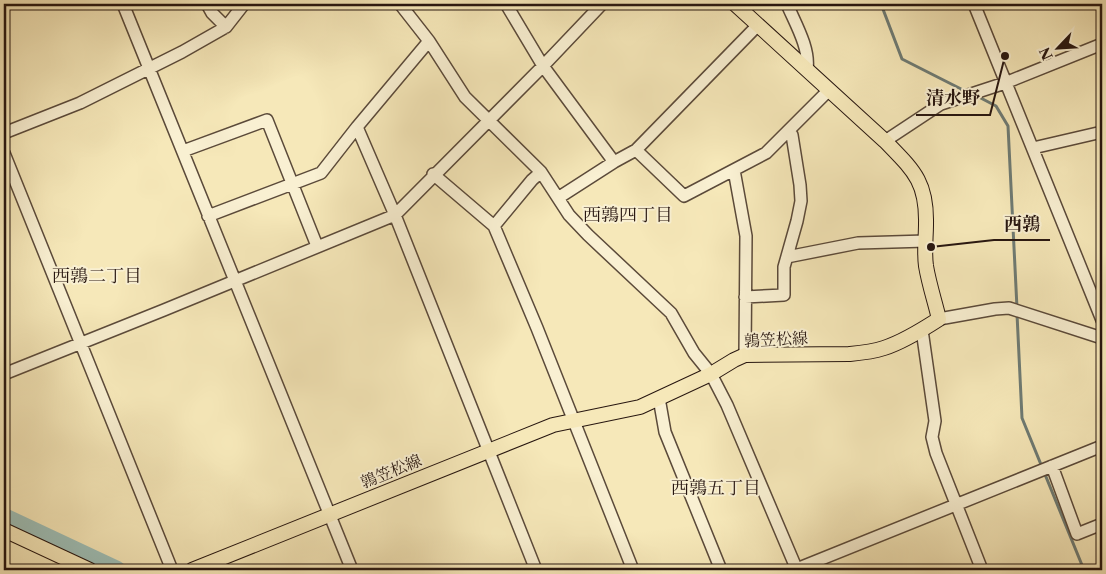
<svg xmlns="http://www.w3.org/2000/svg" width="1106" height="574" font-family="'Libre Caslon Text','Noto Serif JP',serif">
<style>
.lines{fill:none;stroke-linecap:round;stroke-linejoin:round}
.stream{stroke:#6e7b74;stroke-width:3}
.river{stroke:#9ebfb7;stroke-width:18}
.minor-casing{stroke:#5b4a3a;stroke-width:14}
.major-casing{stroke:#271610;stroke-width:16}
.minor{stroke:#f9f0d2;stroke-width:11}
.major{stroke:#f6e8b9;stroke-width:14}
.labels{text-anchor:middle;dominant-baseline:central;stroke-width:4;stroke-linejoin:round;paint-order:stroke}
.street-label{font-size:16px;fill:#271610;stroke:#f9f0d2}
.neighbourhood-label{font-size:18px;fill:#271610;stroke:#f9f0d2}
.leader{fill:none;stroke:#271610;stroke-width:2}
.callout-dot{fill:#271610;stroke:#f9f0d2;stroke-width:2}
.callout-label{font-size:18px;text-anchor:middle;font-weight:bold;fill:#271610;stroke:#f9f0d2;stroke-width:4;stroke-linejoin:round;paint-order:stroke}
</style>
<rect width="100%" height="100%" fill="#f6e8b9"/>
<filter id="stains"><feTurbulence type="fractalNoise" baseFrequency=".004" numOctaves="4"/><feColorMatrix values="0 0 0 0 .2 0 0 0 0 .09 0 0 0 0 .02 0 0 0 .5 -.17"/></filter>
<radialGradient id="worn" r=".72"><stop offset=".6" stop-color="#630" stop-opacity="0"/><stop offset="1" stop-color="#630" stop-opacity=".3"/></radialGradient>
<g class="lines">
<!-- stream -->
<path class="stream" d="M881,4l21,55 65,33
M975,95l21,11 12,20 9,182
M1017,314l5,104 62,152"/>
<!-- river -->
<path class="river" d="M4,517l113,53"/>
<defs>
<path id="minor" d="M123,4l229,566
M207,4l5,9 14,14
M400,4l29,37 36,56 76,75 28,43 19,20 83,78 23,40 17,21 16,31 70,165
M506,4l37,62 71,96
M787,4c8,19 23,44 20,65
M974,4l128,316
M357,127l38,88 141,355
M4,133l76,-30 102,-51 44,-25 18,-23
M885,141l56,-37 64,-21 97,-39
M1033,148l69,-16
M636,150l48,46 82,-43 63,-63
M183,151l84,-31 50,126
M4,153l168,417
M734,170l12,66 -1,119
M433,174l61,52 43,102 96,242
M558,198l56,-36 22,-12 122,-125
M208,216l113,-43 36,-46 72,-86
M494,226l38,-46 9,-8
M787,257l71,-14 68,-2
M745,297l39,-2v-28l13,-46 4,-20 -1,-16 -8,-50 -3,-4
M939,319l56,-10 14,-1 93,30
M922,330l13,91 -3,16 4,16 46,117
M4,374l160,-64 231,-95 148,-149 59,-62
M659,398l6,34 56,138
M1052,466l25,68 25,-10
M794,570l308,-124"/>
<path id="major" d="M4,530l86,40
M192,570l361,-145 87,-18 71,-33 23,-14 11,-5 104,-1c11,-1 23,-2 35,-6 19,-6 38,-18 55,-29 -4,-17 -10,-35 -13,-53 -2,-14 0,-29 0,-42 1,-43 -13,-54 -41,-83l-150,-137"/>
</defs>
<!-- minor casing -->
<use href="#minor" class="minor-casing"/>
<!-- major casing -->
<use href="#major" class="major-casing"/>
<!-- minor -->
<use href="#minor" class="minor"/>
<!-- major -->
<use href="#major" class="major"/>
</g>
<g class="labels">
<!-- street labels -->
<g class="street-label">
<text transform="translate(776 339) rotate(-3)">鶉笠松線</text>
<text transform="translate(391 471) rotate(-22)">鶉笠松線</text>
</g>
<!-- neighbourhood labels -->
<g class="neighbourhood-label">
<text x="628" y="215">西鶉四丁目</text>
<text x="97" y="276">西鶉二丁目</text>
<text x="716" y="488">西鶉五丁目</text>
</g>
</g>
<!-- callouts -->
<path class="leader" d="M1005 56L990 115H916M931 247L994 240H1050"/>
<g class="callout-dot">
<circle cx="1005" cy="56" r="5"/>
<circle cx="931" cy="247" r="5"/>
</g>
<g class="callout-label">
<text x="953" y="104">清水野</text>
<text x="1022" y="230">西鶉</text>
</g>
<!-- margin -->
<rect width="1106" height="574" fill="none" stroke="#f6e8b9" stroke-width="20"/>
<rect x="5" y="5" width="1096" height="564" fill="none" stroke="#271610" stroke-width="2.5"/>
<rect x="10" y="10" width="1086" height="554" fill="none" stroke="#271610"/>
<!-- north arrow -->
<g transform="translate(1058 48) rotate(245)" stroke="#f9f0d2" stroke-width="4" paint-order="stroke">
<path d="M0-4L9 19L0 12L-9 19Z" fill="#271610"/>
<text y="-8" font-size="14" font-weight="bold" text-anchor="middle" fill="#271610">N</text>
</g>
<rect width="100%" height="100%" filter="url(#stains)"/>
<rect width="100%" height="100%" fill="url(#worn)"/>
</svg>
